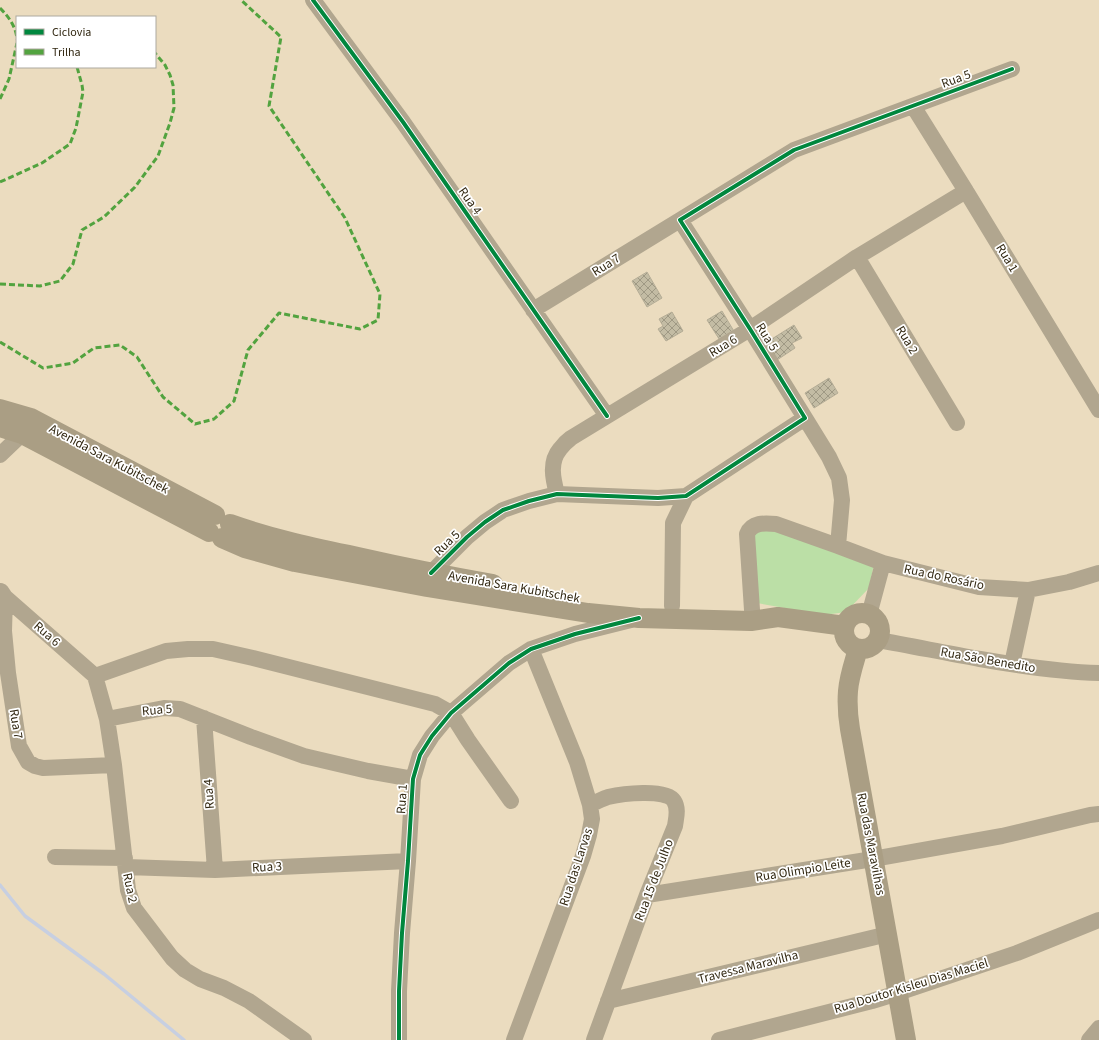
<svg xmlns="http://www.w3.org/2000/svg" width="1099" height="1040" font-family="'Source Sans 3',sans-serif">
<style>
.green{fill:#bbdfa6}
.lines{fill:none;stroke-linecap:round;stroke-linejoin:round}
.stream{stroke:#c7cfe1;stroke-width:3.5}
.building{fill:url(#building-cross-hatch);stroke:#b5ad96}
.minor{stroke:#b1a68f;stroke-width:16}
.major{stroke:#aa9e84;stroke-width:20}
.quiet{stroke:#52a33f;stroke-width:3;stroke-dasharray:6 3;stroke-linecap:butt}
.cycleway-casing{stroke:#fff;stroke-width:6}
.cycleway{stroke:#00873e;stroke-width:4}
.labels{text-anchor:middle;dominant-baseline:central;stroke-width:3.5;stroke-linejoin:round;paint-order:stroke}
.street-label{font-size:13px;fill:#322812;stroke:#fff}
</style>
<defs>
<pattern id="building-cross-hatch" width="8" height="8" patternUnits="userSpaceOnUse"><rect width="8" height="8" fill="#c3bca4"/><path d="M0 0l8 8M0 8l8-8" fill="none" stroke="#9f9984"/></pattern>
</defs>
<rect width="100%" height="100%" fill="#ebdcbf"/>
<!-- green -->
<path class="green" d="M771,527l103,37 -5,24 -23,24 -22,3 -67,-12 -5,-68z"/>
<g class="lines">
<!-- stream -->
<path class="stream" d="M0,885l25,31 79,58 80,66"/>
</g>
<!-- building -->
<path class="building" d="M647,272l15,26 -15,9 -15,-26z
M722,311l13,22 -14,9 -14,-22z
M672,312l11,19 -17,10 -8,-12 5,-3 -4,-7z
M794,325l8,13 -10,5 3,5 -18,12 -10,-18z
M829,378l9,15 -24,15 -9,-15z"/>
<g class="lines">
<!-- minor -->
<path class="minor" d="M313,0l90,122 204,294
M913,106l53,85 133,219
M857,257l100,166
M533,310l147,-90
M805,418l24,39 10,21 3,22 -4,46 45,17 96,24 49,3 41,-8 30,-9
M0,455l22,-21
M557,494c-4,-15 -8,-32 3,-45 3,-4 7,-8 11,-11l179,-109 107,-72 109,-66
M431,573l36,-36 18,-15 18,-12 26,-9 28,-7 101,4 28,-2 119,-78 -55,-89 -70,-109 114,-70 218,-81
M1,591l4,6 90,79
M5,597l-1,34 4,42 11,73 9,16 7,4 8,2 71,-3
M672,606l1,-83 13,-27
M752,610l-5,-76c5,-12 17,-11 29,-10l62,22
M869,615l14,-52
M878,640c34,6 68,13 102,19 40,7 79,13 119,14
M1012,664l16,-74
M95,676l71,-25 22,-2h25l40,9 182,46 16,9 17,27 43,61
M95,676l12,43 7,46 14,125 6,18 38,50 13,12 15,9 24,9 25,13 55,39
M204,718l11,152
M107,719l57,-11 16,1 71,28 53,19 64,15 45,8
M590,805c6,-3 12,-6 18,-8 13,-3 58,-9 66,4 5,8 2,17 1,25l-28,69 -53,145
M55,857l70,1
M126,867l89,3 193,-9
M647,895l226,-36 129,-23 88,-21 9,-1
M608,1001l280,-67
M399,1040v-49l3,-58 6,-72 5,-82 7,-24 12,-19 19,-23 58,-50 22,-14 44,-15 56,-14
M514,1040l69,-184 6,-21 3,-16 -2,-14 -13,-43 -46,-113
M719,1040l153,-39 26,-8 119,-40 82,-33
M1089,1040l10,-12"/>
<!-- major -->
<path class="major" d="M0,409l31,9 184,97
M0,427l22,7 187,98
M230,524c42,15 84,24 128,33 44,10 89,19 135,27
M222,538l23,10 50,14 132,25 161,26 51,5 112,3 27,-4 67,9
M844 631a18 18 0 1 1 36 0a18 18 0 1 1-36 0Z
M858,649c-4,14 -9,28 -10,42 -1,13 0,26 2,38 18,104 38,207 56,311"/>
<!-- quiet -->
<path class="quiet" d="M0,8c9,9 16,19 17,31
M0,99l9,-20 8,-36
M0,182l42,-19 28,-19 6,-16 7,-36 -1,-7 -5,-18
M0,284l40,2 20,-5 13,-17 9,-34 22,-13 31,-30 23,-31 12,-33 4,-15 -1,-23 -3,-10 -5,-10 -10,-12
M0,342l43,26 30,-5 21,-15 26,-3 17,12 26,40 32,27 19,-5 20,-18 14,-51 31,-37 81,16 18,-9 2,-26 -35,-76 -76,-112 12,-69 -40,-37"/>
<defs>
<path id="cycleway" d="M313,0l90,122 204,294
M431,573l36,-36 18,-15 18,-12 26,-9 28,-7 101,4 28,-2 119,-78 -55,-89 -70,-109 114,-70 218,-81
M399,1040v-49l3,-58 6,-72 5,-82 7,-24 12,-19 19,-23 58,-50 22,-14 44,-15 64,-16"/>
</defs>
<!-- cycleway casing -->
<use href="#cycleway" class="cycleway-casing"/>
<!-- cycleway -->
<use href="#cycleway" class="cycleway"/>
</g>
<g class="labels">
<!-- street labels -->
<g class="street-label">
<text transform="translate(956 79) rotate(-20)">Rua 5</text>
<text transform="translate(470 201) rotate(55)">Rua 4</text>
<text transform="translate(1007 258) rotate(59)">Rua 1</text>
<text transform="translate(606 265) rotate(-32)">Rua 7</text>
<text transform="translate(767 337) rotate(58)">Rua 5</text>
<text transform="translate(907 340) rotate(59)">Rua 2</text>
<text transform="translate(723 346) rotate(-31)">Rua 6</text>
<text transform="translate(109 459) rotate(28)">Avenida Sara Kubitschek</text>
<text transform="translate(447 543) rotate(-44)">Rua 5</text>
<text transform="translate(944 577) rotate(12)">Rua do Rosário</text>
<text transform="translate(514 587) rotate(10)">Avenida Sara Kubitschek</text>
<text transform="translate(47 634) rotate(41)">Rua 6</text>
<text transform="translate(988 660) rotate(10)">Rua São Benedito</text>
<text transform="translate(157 710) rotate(-5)">Rua 5</text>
<text transform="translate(16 724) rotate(81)">Rua 7</text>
<text transform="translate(209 794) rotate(-94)">Rua 4</text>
<text transform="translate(402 799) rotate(-86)">Rua 1</text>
<text transform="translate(871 844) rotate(79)">Rua das Maravilhas</text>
<text transform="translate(267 867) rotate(-3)">Rua 3</text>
<text transform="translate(576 867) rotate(-72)">Rua das Larvas</text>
<text transform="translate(803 870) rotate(-9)">Rua Olimpio Leite</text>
<text transform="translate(654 880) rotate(-69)">Rua 15 de Julho</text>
<text transform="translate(130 888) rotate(78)">Rua 2</text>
<text transform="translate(748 967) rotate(-14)">Travessa Maravilha</text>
<text transform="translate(911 986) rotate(-17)">Rua Doutor Kisleu Dias Maciel</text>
</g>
</g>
<!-- legend -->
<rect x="16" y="16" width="140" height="52" fill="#ffffff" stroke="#ada9a0"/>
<rect x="24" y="29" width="20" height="6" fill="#00873e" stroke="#ada9a0"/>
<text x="52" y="36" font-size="12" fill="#322812">Ciclovia</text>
<rect x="24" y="49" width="20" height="6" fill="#52a33f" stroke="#ada9a0"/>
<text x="52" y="56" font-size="12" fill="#322812">Trilha</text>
</svg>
